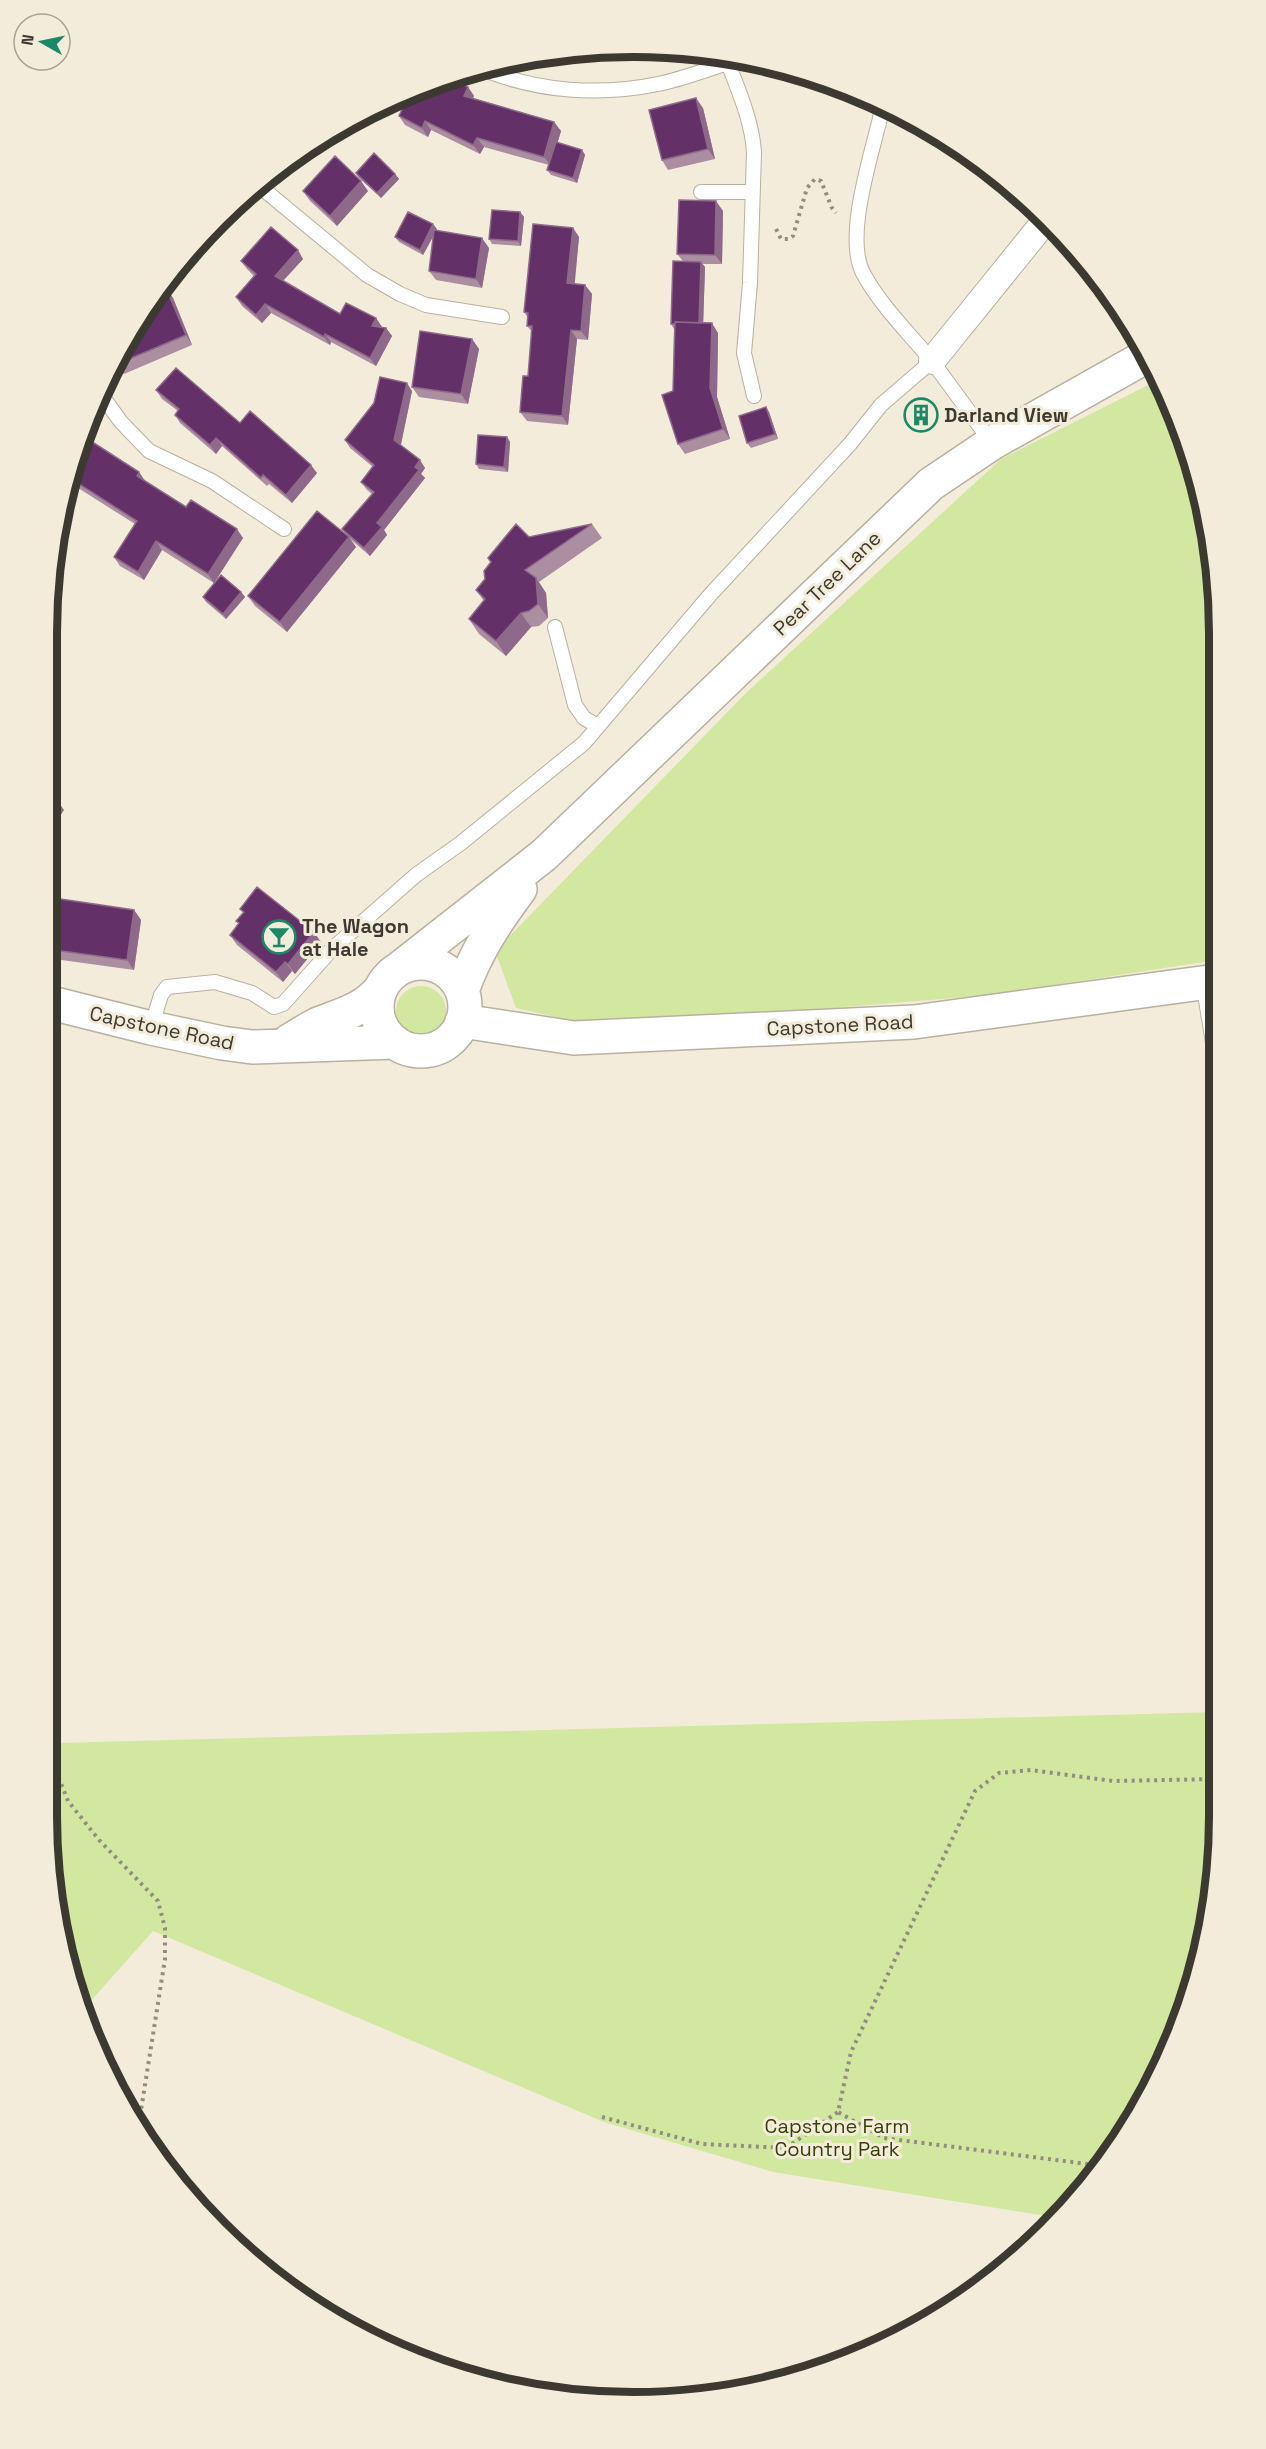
<svg xmlns="http://www.w3.org/2000/svg" width="1266" height="2449" font-family="'Space Grotesk',sans-serif">
<style>
.green{fill:#d2e7a0}
.lines{fill:none;stroke-linecap:round;stroke-linejoin:round}
.lane-casing{stroke:#b9b1a0;stroke-width:16}
.street-casing{stroke:#b9b1a0;stroke-width:28}
.secondary-casing{stroke:#b9b1a0;stroke-width:36}
.path{stroke:#938d80;stroke-width:4;stroke-dasharray:3 4.5;stroke-linecap:butt}
.lane{stroke:#fff;stroke-width:14}
.street{stroke:#fff;stroke-width:26}
.secondary{stroke:#fff;stroke-width:33}
.wall{fill:#ac8ea1}
.shaded-wall{fill:#8e698a}
.building{fill:#633168;stroke:#8e698a;stroke-width:1.5}
.labels{text-anchor:middle;dominant-baseline:central;stroke-width:6;stroke-linejoin:round;paint-order:stroke}
.poi-label{font-size:20px;font-weight:bold;fill:#3c3931;stroke:#f4ecda;text-anchor:start}
.street-label{font-size:20px;fill:#3c3931;stroke:#f4ecda}
.park-label{font-size:20px;fill:#364205;stroke:#f4ecda}
.rim{fill:none;stroke:#3c3931;stroke-width:8}
</style>
<rect width="100%" height="100%" fill="#f4ecda"/>
<!-- green -->
<path class="green" d="M1158,380l17,29 39,147 2,404 -225,35 -391,32 -84,-19 -21,-57 251,-258 255,-234z
M396 1011a25 25 0 1 1 50 0a25 25 0 1 1-50 0Z
M1218,1712v142l-18,113 -41,109 -60,97 -40,45 -286,-46 -169,-50 -451,-191 -72,81 -23,-82 -11,-114v-90l9,17z"/>
<g class="lines">
<defs>
<path id="lane" d="M728,63c11,29 24,58 26,89l-4,131 -6,70 10,43
M483,69c55,23 117,27 175,15 24,-5 47,-14 70,-21l7,-5
M880,102l1,12c-9,40 -37,122 -18,159 17,32 46,60 69,88
M257,184l110,91 33,19 26,11 76,12
M701,192h52
M100,393l21,29 28,29 63,30 72,48
M555,627l20,78 9,13 14,8
M1203,982l10,61 3,6
M151,1028l10,-33 6,-8 48,-5 37,11 22,14 9,-3 49,-55 84,-74 45,-32 123,-100 126,-148 140,-151 31,-39 51,-44 60,82"/>
<path id="street" d="M932,361l114,-141"/>
<path id="secondary" d="M377 1007a44 44 0 1 1 88 0a44 44 0 1 1-88 0Z
M400,968l144,-113 387,-371 61,-41 153,-86
M462,991c14,-40 33,-68 58,-102
M47,1002l104,26 71,15 30,4 143,-5
M462,1021l112,17 340,-16 302,-41
M289,1041c10,-6 19,-12 29,-17 23,-9 45,-14 62,-34"/>
</defs>
<!-- lane casing -->
<use href="#lane" class="lane-casing"/>
<!-- street casing -->
<use href="#street" class="street-casing"/>
<!-- secondary casing -->
<use href="#secondary" class="secondary-casing"/>
<!-- path -->
<path class="path" d="M776,229l5,10h8l4,-3 14,-48 8,-9 6,2 11,27 4,5
M47,1758l11,18 10,25 31,39 59,61 7,27v31l-27,170
M602,2117l100,27 84,4 52,-36
M1103,2166l-219,-28 -46,-26 13,-60 124,-261 24,-18 32,-3 82,11 105,-2"/>
<!-- lane -->
<use href="#lane" class="lane"/>
<!-- street -->
<use href="#street" class="street"/>
<!-- secondary -->
<use href="#secondary" class="secondary"/>
</g>
<!-- wall -->
<path class="wall" d="M468,87l6,9 -1,2 81,24 7,9 -4,12 25,7 3,5 -8,28 -26,-8 -4,-5 2,-5 -65,-18 -4,7 -49,-24 -3,7 -23,-12 -6,-9z
M703,108l12,51 -47,11 -6,-10z
M907,117l19,12 -12,2 -6,-9z
M356,173l39,1 4,5 -18,19 -22,-20z
M303,191h65l-31,35 -27,-25z
M723,211l-1,53h-20l3,3 -2,56 15,10 -1,64 13,42 -45,15 -7,-10 -5,-53 1,-62 -3,-5 12,-63 -6,-7z
M520,212l4,5 -3,29 -29,-2 -3,-5z
M573,228l6,9 -5,47 11,1 7,9 -4,46 -11,-1 -9,86 -41,-4 -7,-9 8,-36 4,-44 -5,-6 1,-8 -4,-6z
M437,229l-1,2 53,17 -7,40 -46,-8 -7,-9 5,-36 -11,20 -24,-13 -4,-5z
M303,259l-20,22 57,33 36,4 6,9 4,1 6,8 -16,30 -45,-24 -1,3 -59,-32 -9,10 -20,-17 -6,-9 18,-21 -7,-7 -6,-8z
M166,288l7,10 19,47 -68,29 -7,-10z
M472,339l7,10 -11,55 -49,-7 -7,-10z
M156,390l84,33 77,50 -25,30 -23,-19 -2,2 -45,-40 -6,8 -36,-31 -5,-8 3,-4 -16,-12z
M412,391l-11,54 24,23 -4,6 4,4 -41,52 3,5 -17,21 -20,-17 6,8 -69,85 -32,-26 -7,-10 99,-60 -5,-7 30,-35 -5,-4 -6,-8 12,-15 -23,-19 -5,-8z
M769,412l9,27 -27,9 -4,-5z
M87,427l4,7 -5,4 53,34 6,9 41,26 57,31 -29,45 -52,-33 -18,30 -24,-14 -6,-9 21,-33 -68,-43z
M507,437l3,5 -2,30 -29,-3 -3,-5z
M592,524l10,14 -63,44 7,11 2,25 -9,8 -8,1 -25,29 -27,-22 -10,-15 15,-18 -8,-11 9,-11 6,-17 38,-25z
M241,592l4,5 -19,22 -20,-17 -3,-5z
M47,897l87,13 7,10 -7,50 -87,-12z
M240,909l81,33 -26,32 -3,-3 -9,11 -46,-37 -7,-10 9,-11 -3,-3 7,-8z"/>
<!-- shaded-wall -->
<path class="shaded-wall" d="M468,87l6,9 -4,9 -6,-9z
M696,98l7,10 12,51 -7,-10z
M425,121l6,9 -3,7 -6,-9z
M554,122l7,9 -10,35 -7,-9z
M477,138l7,9 -4,7 -7,-9z
M582,150l3,5 -8,28 -4,-5z
M395,174l4,5 -18,19 -4,-5z
M361,181l7,10 -31,35 -7,-10z
M716,201l7,10 -1,53 -7,-9z
M520,212l4,5 -3,29 -3,-5z
M433,224l4,5 -14,26 -3,-5z
M573,228l6,9 -5,55 -7,-9z
M482,238l7,10 -7,40 -6,-9z
M298,250l5,9 -23,25 -5,-8z
M701,262l4,5 -2,63 -4,-5z
M585,285l7,9 -4,46 -7,-9z
M166,288l7,10 19,47 -6,-10z
M265,304l6,9 -9,10 -6,-8z
M376,318l6,9 -10,-1z
M712,323l6,10 -1,64 13,42 -7,-10 -13,-41z
M386,328l6,8 -16,30 -6,-8z
M571,330l6,9 -9,86 -6,-9z
M325,334l6,8 -1,3 -6,-8z
M472,339l7,10 -11,55 -7,-10z
M407,383l5,8 -12,57 -6,-8z
M766,407l3,5 9,27 -3,-5z
M507,437l3,5 -2,30 -4,-5z
M216,438l6,8 -6,8 -6,-9z
M420,460l5,8 -4,6 4,4 -41,52 3,5 -17,21 -6,-8 13,-25z
M311,465l6,8 -25,30 -6,-8z
M139,472l6,9 -2,4 -6,-9z
M237,529l6,9 -29,45 -6,-9z
M349,537l7,10 -69,85 -7,-10z
M156,541l6,9 -18,30 -6,-8z
M536,578l10,15 2,25 -10,-14z
M241,592l4,5 -19,22 -3,-5z
M521,613l10,14 -25,29 -10,-15z
M54,796l10,14 -17,27 1,-31z
M134,910l7,10 -7,50 -7,-10z
M314,932l7,10 -26,32 -7,-10z
M285,962l7,9 -9,11 -7,-10z"/>
<!-- building -->
<path class="building" d="M447,77l21,10 -4,9 90,26 -10,35 -67,-19 -4,7 -48,-24 -3,7 -23,-12 11,-23z
M696,98l12,51 -46,11 -13,-50z
M907,117l7,4 -6,1z
M556,142l26,8 -9,28 -26,-8z
M374,153l21,21 -18,19 -21,-20z
M335,156l26,25 -31,35 -27,-25z
M679,200l37,1 -1,54 -38,-1z
M492,210l28,2 -2,29 -29,-2z
M408,212l25,12 -13,26 -25,-13z
M533,224l40,4 -6,55 18,2 -4,46 -10,-1 -9,86 -42,-4 3,-36h5l4,-50h-5l1,-13 -4,-1z
M271,227l27,23 -23,26 65,38 6,-11 30,15 -4,8 14,2 -16,30 -45,-24 -1,3 -59,-33 -9,11 -20,-18 20,-23 -15,-13z
M434,230l48,8 -6,41 -47,-8z
M673,261l28,1 -2,61 -24,-1v2h-4z
M166,288l20,47 -69,29 -2,-4 43,-68z
M675,322l37,1 -2,65 13,41 -45,15 -16,-49 11,-4z
M420,331l52,8 -11,55 -49,-7z
M176,368l64,55 10,-12 61,54 -25,30 -23,-20 -2,3 -45,-40 -6,7 -35,-30 4,-6 -23,-19z
M380,377l27,6 -13,57 26,20 -5,7 4,3 -42,53 5,4 -18,21 -22,-19 32,-37 -13,-10 13,-17 -29,-25 29,-37z
M766,407l9,27 -28,9 -8,-27z
M478,435l29,2 -3,30 -28,-3z
M83,436l56,36 -2,4 49,31 5,-7 46,29 -29,45 -52,-33 -18,31 -24,-15 23,-36 -69,-44z
M317,511l32,26 -69,85 -32,-26z
M516,524l13,13 63,-13 -67,46 11,8 2,26 -9,7 -8,2 -25,28 -27,-22 16,-20 -9,-9 9,-11 -1,-8 7,-9 -3,-4z
M221,575l20,17 -18,22 -20,-17z
M48,792l6,4 -6,10z
M257,887l57,45 -26,32 -3,-2 -9,10 -46,-37 9,-12 -3,-2 8,-9 -4,-3z
M47,897l87,13 -7,50 -80,-11z"/>
<!-- icons -->
<defs>
<symbol id="building-ring" viewBox="-11 -11 22 22"><circle r="9.5" fill="#f4ecda" stroke="#1b8967" stroke-width="1.5"/><path d="M-4-6H4V6H1V3H-1V6H-4ZM-2.5-4.3h1.7v1.8h-1.7ZM.8-4.3h1.7v1.8H.8ZM-2.5-1h1.7V.8h-1.7ZM.8-1h1.7V.8H.8Z" fill="#1b8967"/></symbol>
<symbol id="bar-ring" viewBox="-11 -11 22 22"><circle r="9.5" fill="#f4ecda" stroke="#1b8967" stroke-width="1.5"/><path d="M-6-5H6L.8 .8V4.5H3.5V6h-7V4.5H-.8V.8Z" fill="#1b8967"/></symbol>
</defs>
<g fill-rule="evenodd">
<use href="#building-ring" x="902" y="396" width="38" height="38"/>
<use href="#bar-ring" x="260" y="918" width="38" height="38"/>
</g>
<g class="labels">
<!-- poi labels -->
<g class="poi-label">
<text x="944" y="415">Darland View</text>
<text x="302" y="926">The Wagon<tspan x="302" dy="23">at Hale</tspan></text>
</g>
<!-- street labels -->
<g class="street-label">
<text transform="translate(827 583) rotate(-44)">Pear Tree Lane</text>
<text transform="translate(840 1025) rotate(-3)">Capstone Road</text>
<text transform="translate(162 1028) rotate(12)">Capstone Road</text>
</g>
<!-- park labels -->
<g class="park-label">
<text x="837" y="2126">Capstone Farm<tspan x="837" dy="23">Country Park</tspan></text>
</g>
</g>
<!-- crop -->
<path d="M0 0H1266V2449H0ZM633 57H633A576 576 0 0 1 1209 633V1816A576 576 0 0 1 633 2392H633A576 576 0 0 1 57 1816V633A576 576 0 0 1 633 57Z" fill="#f4ecda" fill-rule="evenodd"/>
<path class="rim" d="M633 57H633A576 576 0 0 1 1209 633V1816A576 576 0 0 1 633 2392H633A576 576 0 0 1 57 1816V633A576 576 0 0 1 633 57Z"/>
<!-- north arrow -->
<g transform="translate(42 42) rotate(279)"><circle r="28" fill="#f4ecda" stroke="#aaa496" stroke-width="1.5"/>
<path d="M0-4.5L10 22L0 15L-10 22Z" fill="#1b8967"/>
<text y="-9" font-size="16" font-weight="bold" text-anchor="middle" fill="#3c3931">N</text>
</g>
</svg>
